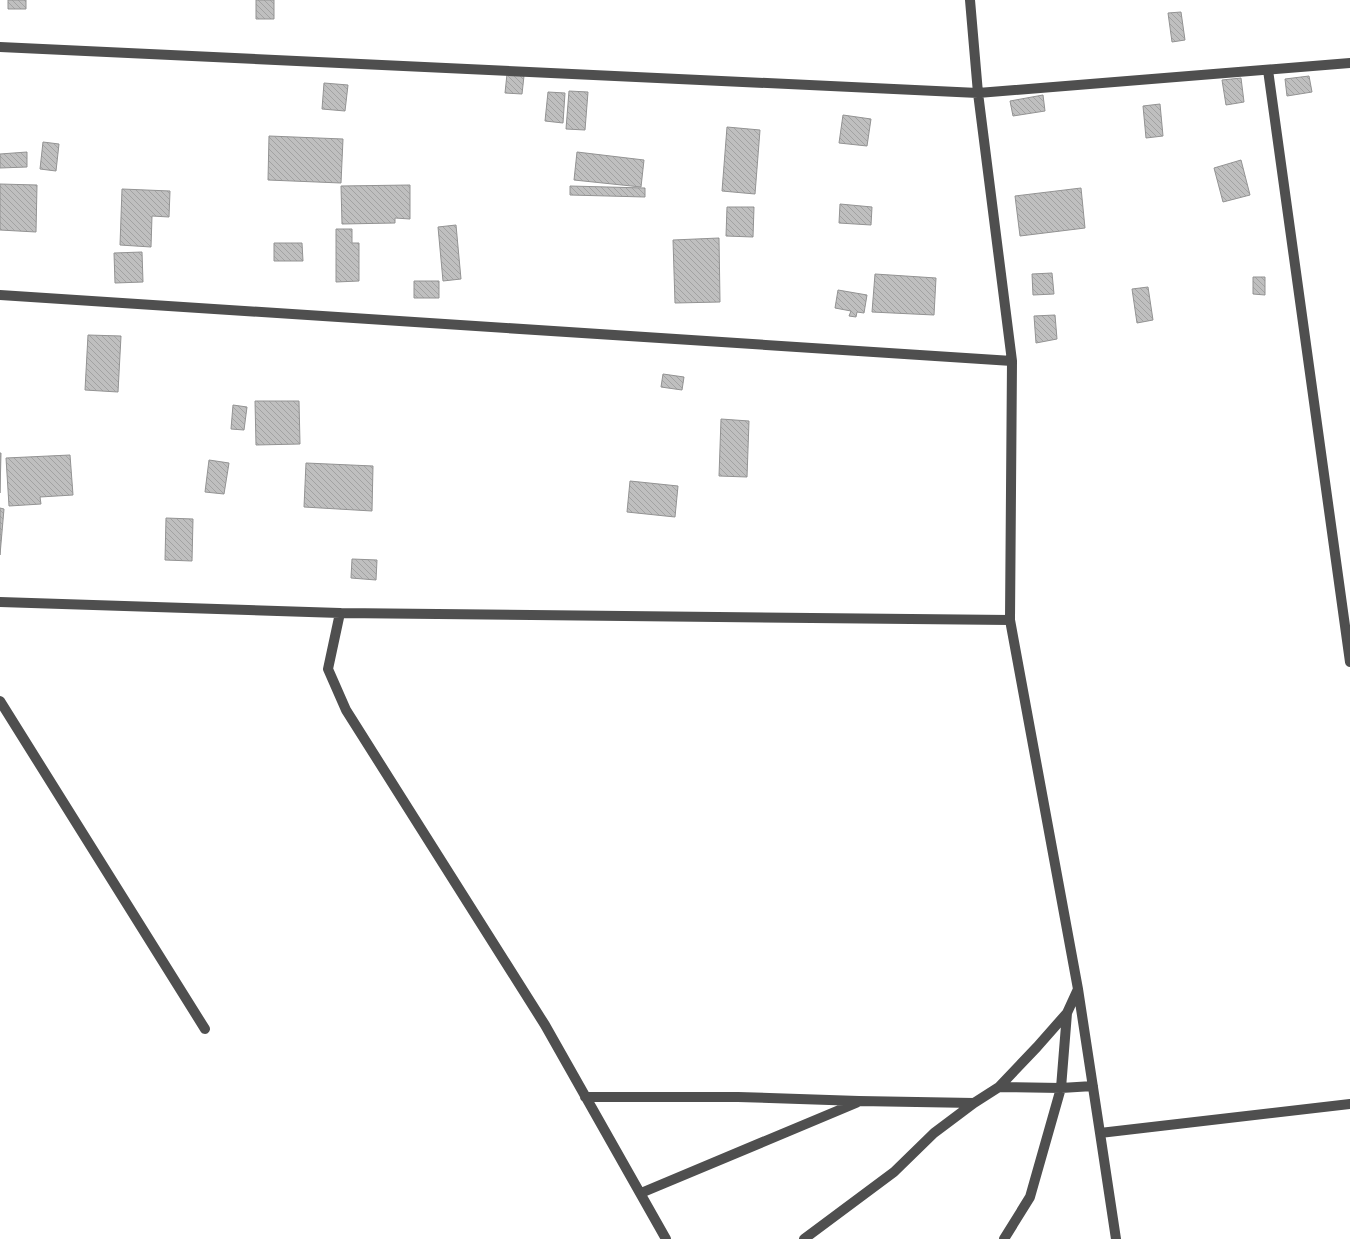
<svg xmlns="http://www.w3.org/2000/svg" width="1350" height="1239" font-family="'Roboto Condensed',sans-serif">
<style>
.building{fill:url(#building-back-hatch);stroke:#939393}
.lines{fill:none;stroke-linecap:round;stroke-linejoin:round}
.minor{stroke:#4f4f4f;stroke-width:10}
</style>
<defs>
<pattern id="building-back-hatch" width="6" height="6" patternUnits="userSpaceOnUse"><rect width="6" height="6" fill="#bfbfbf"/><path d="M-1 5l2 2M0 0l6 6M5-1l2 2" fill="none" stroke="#a2a2a2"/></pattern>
</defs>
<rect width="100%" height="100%" fill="#fff"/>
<!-- building -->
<path class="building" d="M8,0h18v9h-18z
M256,0h18v19h-18z
M1181,12l4,28 -13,2 -4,-29z
M507,74l17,2 -2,18 -17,-1z
M1309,76l3,16 -25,4 -2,-17z
M1241,78l3,24 -18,3 -4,-25z
M324,83l24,2 -3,26 -23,-2z
M569,91l19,1 -3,38 -19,-1z
M548,92l17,1 -2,30 -18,-2z
M1043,95l2,16 -32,5 -3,-15z
M1160,104l3,32 -17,2 -3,-32z
M843,115l28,4 -4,27 -28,-3z
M727,127l33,3 -5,64 -33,-3z
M269,136l74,3 -2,44 -73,-3z
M43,142l16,2 -3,27 -16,-2z
M27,152v15l-27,1v-14z
M577,152l67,8 -3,27 -67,-7z
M1241,160l9,35 -27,7 -9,-34z
M0,184l37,1 -1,47 -36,-2z
M410,185v34l-15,-1v5l-53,1 -1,-38z
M570,186l75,2v9l-75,-2z
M1081,188l4,40 -65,8 -5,-40z
M122,189l48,2 -1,26 -17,-1 -1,31 -31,-2z
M840,204l32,3 -1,18 -32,-2z
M727,207h27l-1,30 -27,-1z
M456,225l5,54 -18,2 -5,-54z
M336,229h16v14h7v38l-23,1z
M719,238l1,64 -45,1 -2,-63z
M274,243h28l1,18h-29z
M142,252l1,30 -28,1 -1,-30z
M1052,273l2,21 -21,1 -1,-21z
M875,274l61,4 -2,37 -62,-3z
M1253,277h12v18l-12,-1z
M414,281h25v17h-25z
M1148,287l5,33 -16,3 -5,-34z
M838,290l29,5 -3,18 -7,-1 -1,5 -7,-1 2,-5 -16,-3z
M1055,315l2,24 -21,4 -2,-27z
M88,335l33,1 -3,56 -33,-2z
M663,374l21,3 -2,13 -21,-3z
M255,401h44l1,43 -44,1z
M233,405l14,2 -3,23 -13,-1z
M721,419l28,2 -2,56 -28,-1z
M0,453h1l-1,40z
M70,455l3,40 -33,2 1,7 -32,2 -3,-48z
M209,460l20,3 -5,31 -19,-2z
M306,463l67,3 -1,45 -68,-4z
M630,481l48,5 -3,31 -48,-5z
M0,508l4,1 -4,46z
M166,518l27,1 -1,42 -27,-1z
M352,559l25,1 -1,20 -25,-2z"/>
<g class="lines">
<!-- minor -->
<path class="minor" d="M970,0l8,93 34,268 -2,259 68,369 22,144 250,-29
M0,47l978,46 372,-30
M1268,70l82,592
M0,295l1012,66
M0,602l340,11 670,7
M340,613l-12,56 18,41 199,315 121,214
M0,701l205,328
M999,1087l62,1 32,-2
M585,1097h153l121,4 115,2
M1100,1133l16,106
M641,1193l215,-90
M804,1239l90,-67 40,-39 40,-30 25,-16 38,-40 30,-34 11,-24
M1004,1239l26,-42 31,-109 6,-75"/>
</g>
</svg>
